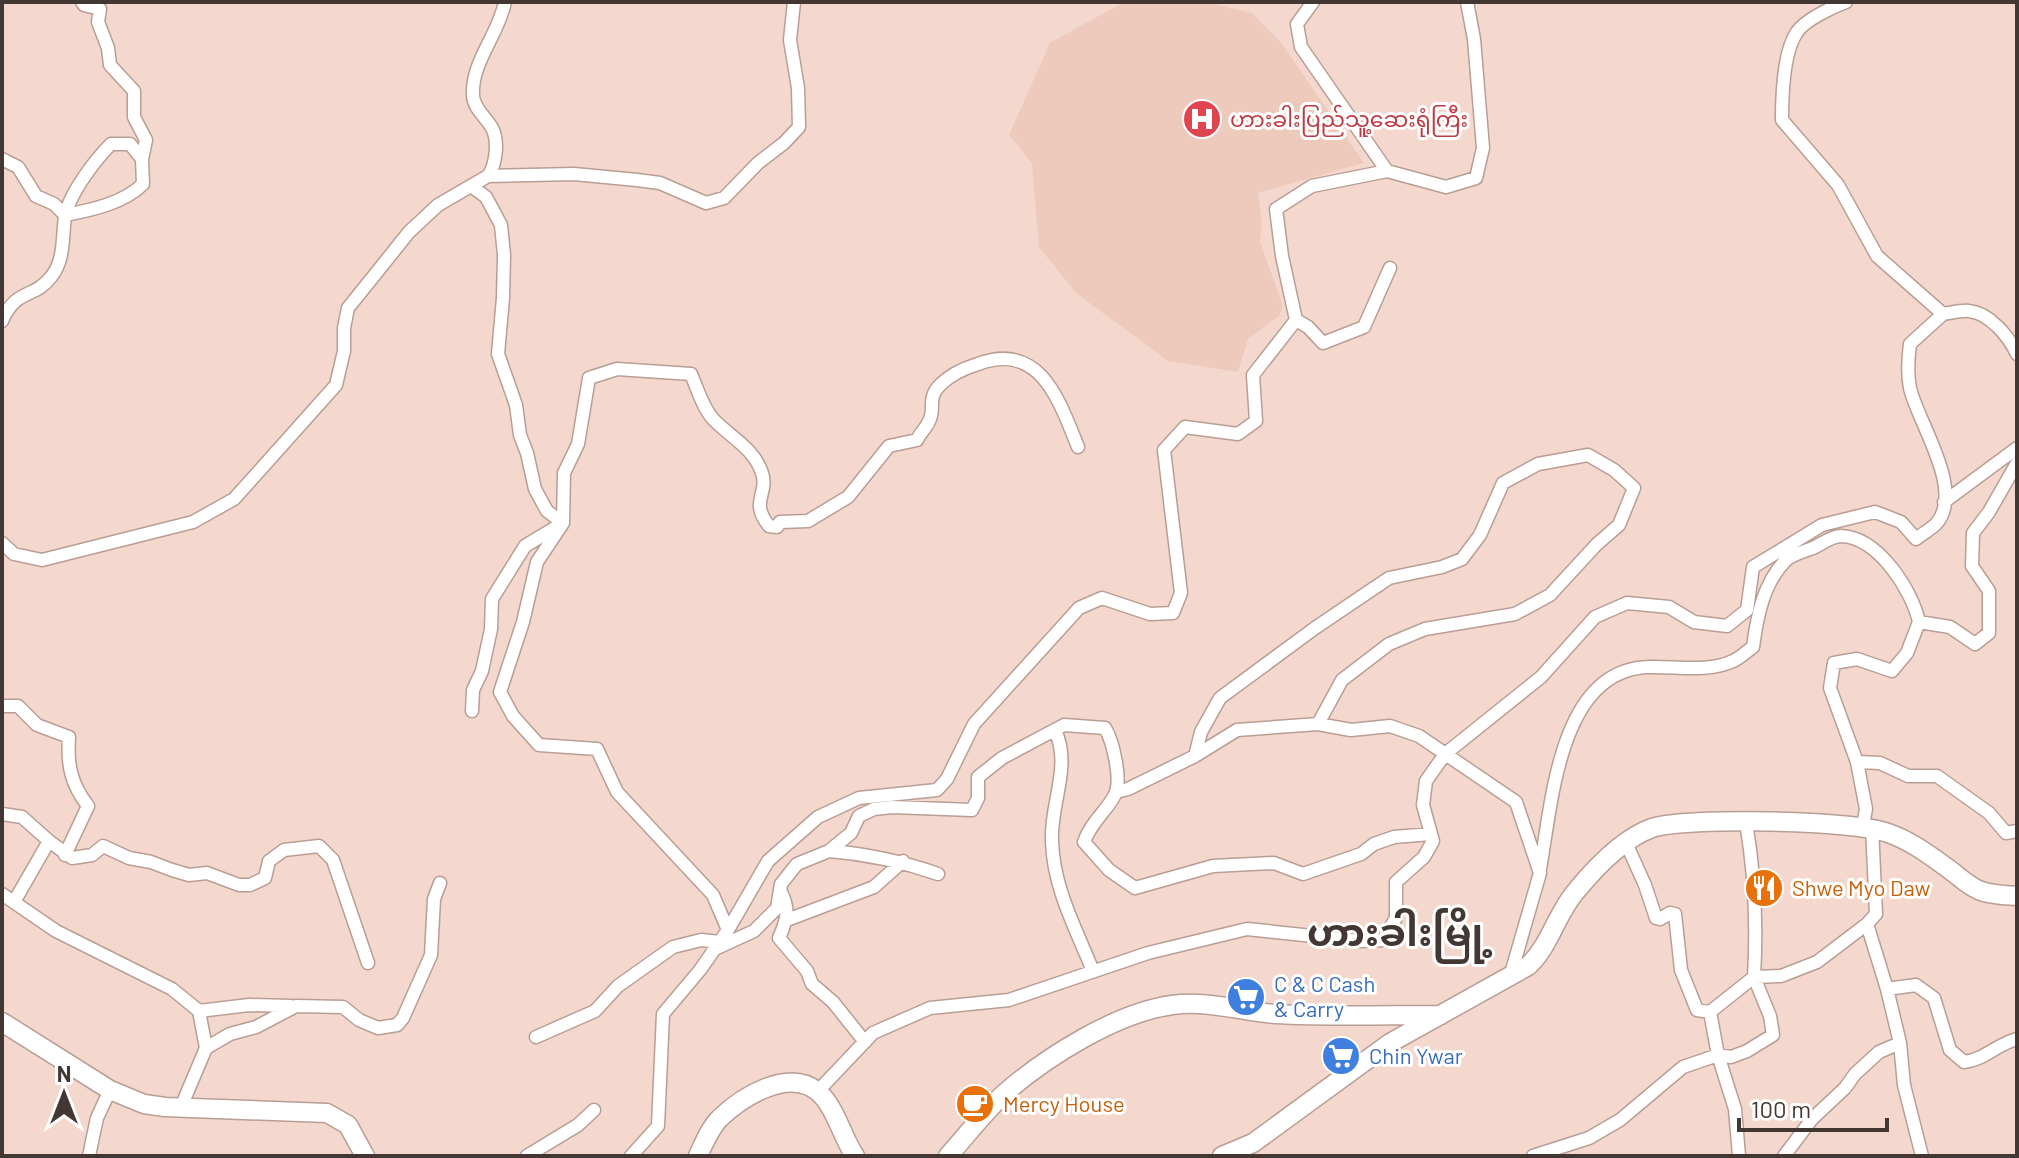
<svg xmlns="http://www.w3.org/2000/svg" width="2019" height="1158" font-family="Barlow,'Noto Sans Myanmar',sans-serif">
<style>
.built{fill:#eecabd}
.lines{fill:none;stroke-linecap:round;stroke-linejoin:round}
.minor-casing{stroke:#b99e95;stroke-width:15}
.highway-casing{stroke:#b99e95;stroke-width:21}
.minor{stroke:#fff;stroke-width:12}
.highway{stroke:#fff;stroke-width:18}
.labels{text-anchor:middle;stroke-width:6;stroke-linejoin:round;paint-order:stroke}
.health-label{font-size:22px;fill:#be3a42;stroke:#fff;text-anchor:start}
.food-label{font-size:22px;fill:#c56008;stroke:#fff;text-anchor:start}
.shop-label{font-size:22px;fill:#366cbe;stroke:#fff;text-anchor:start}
.town-label{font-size:38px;font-weight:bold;fill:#423733;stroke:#fff}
</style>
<rect width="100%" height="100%" fill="#f4d7cd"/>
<path class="built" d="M1124 2H1206L1252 13 1282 44 1364 163 1258 193 1262 223 1260 242 1283 306 1279 316 1248 339 1238 372 1168 361 1076 293 1039 247 1032 163 1009 135 1050 43Z"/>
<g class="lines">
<g class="minor-casing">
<path id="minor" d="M82 2 84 5 100 9 98 22 108 48 110 65 134 91V117L146 140 142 159
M1313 2 1297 24 1301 47 1387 171
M2 159 18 167 36 196 54 204 65 215
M488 176C496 165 499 141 492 128 486 117 474 109 473 96 471 62 498 36 505 2
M471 186 486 197 501 225 504 255 503 298 498 354 516 405 520 435 527 453 535 489 547 511 563 523 525 546 492 599 491 629 482 671 473 690 472 711
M1943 314C1951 313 1961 310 1969 311 1990 313 2009 337 2017 354
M1296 320 1308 327 1323 343 1364 327 1390 268
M2 321C16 288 34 299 51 277 65 260 62 237 65 217 69 194 95 160 111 144H130L142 159 143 184C124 203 92 210 65 215
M1944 502 2017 448
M2 543 14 554 42 560 193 522 234 499 336 385 344 351V328L348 308 373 277 409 232 438 205 488 176 574 174 637 180 660 183 706 203 724 198 758 163 784 143 799 127 798 88 790 40 794 2
M2 706H18L37 725 69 737C67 765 71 784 88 806L65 855
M1318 724 1342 680 1389 644 1425 629 1515 614 1550 595 1597 544 1619 525 1634 488 1614 470 1588 455 1538 464 1503 483 1480 535 1462 559 1442 567 1389 578 1315 628 1220 698 1201 732 1195 756 1237 730 1318 724 1351 730 1390 726 1419 736 1516 802 1540 873 1510 977
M1055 730C1072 767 1050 803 1052 841 1053 887 1076 929 1093 971
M1857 762 1880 763 1908 776H1937L1989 813 2006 833 2017 831
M1116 792 1128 789 1195 756
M2 814 22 817 49 841
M1863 825 1866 809 1857 762 1830 688 1834 663 1857 659 1892 671 1907 653 1919 622 1950 627 1975 644 1989 633V591L1972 566 1973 533 1989 512 2017 463
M1626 843 1645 885 1656 918 1660 919 1670 913 1675 914 1681 970 1697 1010 1710 1012
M829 851C868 854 901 861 938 874
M1540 869C1552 803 1559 669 1649 667 1676 666 1707 673 1733 661 1740 658 1747 651 1753 647 1757 617 1763 584 1785 561 1791 555 1804 551 1813 548 1821 544 1832 536 1841 536 1878 537 1912 590 1919 622
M781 892C790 910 787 920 779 938L807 971 812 984 833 1002 865 1042
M2 894 56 931 172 989 199 1011 206 1048 181 1107
M14 902 49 841 72 858 92 855 103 846 129 858 151 862 172 870 189 875 207 873 239 885H250L265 878 269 861 284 850 319 846 333 860 368 963
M787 920 874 887 903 861
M1867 924 1876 914 1872 827
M728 930 713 895 617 792 597 749 539 745 513 716 500 692 523 622 537 562 563 523 564 473 578 444 589 378 617 369 691 374C697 388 703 408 713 419 730 437 754 448 762 473 769 494 749 501 769 526L777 527 780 522 808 521 848 497 889 446 917 440C920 433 928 426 930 419 935 408 927 398 940 385 950 375 965 368 978 364 1040 341 1059 400 1078 447
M717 948 754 931 777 908 781 884 797 864 829 851 851 833 859 816 874 809 892 807 972 810 978 798V777L1002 758 1064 725 1105 728C1113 741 1121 777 1116 792 1111 807 1091 821 1084 842L1109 870 1135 888 1213 866 1274 863 1303 874 1361 854 1374 844 1394 837 1431 834
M1887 989 1916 985 1934 998 1950 1050 1964 1062C1984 1060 1997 1044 2017 1039
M199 1011 249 1005 291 1006
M536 1037 595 1011 618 986 673 947 701 940 720 942
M206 1048 230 1034 256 1027 296 1006 343 1007 359 1020 378 1028 397 1025 403 1018 431 955 434 899 440 883
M818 1091 873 1033 930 1008 1009 1000 1148 953 1247 929 1360 941 1383 940 1396 918V882L1424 857 1433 841 1423 805 1426 781 1445 754 1541 677 1595 617 1627 603 1669 607 1694 622 1727 626 1747 610 1753 567 1822 525 1875 512 1901 522 1916 539C1922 534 1931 529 1936 524 1966 491 1917 421 1910 388 1907 373 1908 359 1910 344L1943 314 1877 256 1838 185 1782 120C1782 96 1783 52 1797 32 1805 20 1832 7 1846 2
M89 1156 97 1118 110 1090
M527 1156 578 1125 594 1110
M631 1156 658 1126 663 1014 700 970 728 930 768 861 818 817 859 798 937 790 947 779 974 724 1079 608 1102 598 1150 614 1173 613 1181 593 1164 450 1185 427 1238 434 1256 421 1253 375 1296 320 1282 256 1276 209 1312 186 1387 171 1446 187 1476 178 1483 148 1474 39 1467 2
M1533 1156 1589 1138 1620 1120 1683 1067 1718 1055 1731 1057 1747 1051 1773 1035 1770 1016 1754 977 1781 976 1817 962 1867 924 1887 989 1900 1043 1904 1085 1922 1156
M1739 1156 1735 1109 1718 1055 1710 1012 1754 977C1757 924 1755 874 1746 823
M1784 1156 1812 1119 1845 1088 1855 1074 1879 1052 1900 1043"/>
</g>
<g class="highway-casing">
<path id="highway" d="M2 1022 110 1090 144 1104 165 1107 327 1113 348 1125 365 1156
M698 1156C704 1143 710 1128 720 1118 742 1097 788 1068 817 1091 835 1105 842 1137 855 1156
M948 1156C967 1135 984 1112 1006 1092 1048 1056 1116 1013 1172 1005 1207 1000 1240 1011 1275 1014 1330 1017 1386 1015 1441 1015
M1222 1156 1253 1143 1390 1043 1528 966C1550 946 1557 912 1577 890 1596 867 1624 838 1652 828 1685 817 1855 820 1888 833 1909 840 1928 854 1946 867 1958 875 1967 886 1981 891 1992 895 2005 895 2017 896"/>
</g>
<use href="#minor" class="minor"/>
<use href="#highway" class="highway"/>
</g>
<defs>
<g id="hospital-disc" transform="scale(2)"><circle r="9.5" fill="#e0444e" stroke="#fff"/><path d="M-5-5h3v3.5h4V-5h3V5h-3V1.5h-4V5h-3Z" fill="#fff"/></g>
<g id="restaurant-disc" transform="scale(2)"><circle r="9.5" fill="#e8710a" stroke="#fff"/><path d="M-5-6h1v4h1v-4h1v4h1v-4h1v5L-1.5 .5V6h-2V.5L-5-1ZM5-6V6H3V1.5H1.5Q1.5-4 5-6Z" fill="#fff"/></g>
<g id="supermarket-disc" transform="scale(2)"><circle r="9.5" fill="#3f7fe0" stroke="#fff"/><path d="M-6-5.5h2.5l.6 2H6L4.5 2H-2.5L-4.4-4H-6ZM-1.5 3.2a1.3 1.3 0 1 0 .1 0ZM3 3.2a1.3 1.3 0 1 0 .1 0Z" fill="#fff"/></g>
<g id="cafe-disc" transform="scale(2)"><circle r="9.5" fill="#e8710a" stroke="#fff"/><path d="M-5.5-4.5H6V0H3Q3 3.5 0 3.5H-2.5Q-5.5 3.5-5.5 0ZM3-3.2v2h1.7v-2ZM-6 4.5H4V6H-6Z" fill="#fff"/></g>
</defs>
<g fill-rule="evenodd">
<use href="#hospital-disc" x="1202" y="119"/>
<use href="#restaurant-disc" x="1764" y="888"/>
<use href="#supermarket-disc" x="1246" y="997"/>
<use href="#supermarket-disc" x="1341" y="1056"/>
<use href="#cafe-disc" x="975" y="1104"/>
</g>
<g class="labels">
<g class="health-label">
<text x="1230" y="127">ဟားခါးပြည်သူ့ဆေးရုံကြီး</text>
</g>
<g class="food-label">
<text x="1792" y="896">Shwe Myo Daw</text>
<text x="1003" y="1112">Mercy House</text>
</g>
<g class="shop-label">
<text x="1274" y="992">C &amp; C Cash<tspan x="1274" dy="25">&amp; Carry</tspan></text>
<text x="1369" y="1064">Chin Ywar</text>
</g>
<g class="town-label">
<text x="1400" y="946">ဟားခါးမြို့</text>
</g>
</g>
<rect width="2019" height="1158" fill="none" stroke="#423733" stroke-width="8"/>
<g transform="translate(64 1094)" stroke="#ffffff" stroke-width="6" paint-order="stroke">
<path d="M0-6L14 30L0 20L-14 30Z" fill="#423733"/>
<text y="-12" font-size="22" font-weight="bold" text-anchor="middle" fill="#423733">N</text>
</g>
<path d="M1739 1118v12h148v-12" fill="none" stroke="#423733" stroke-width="4"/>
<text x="1751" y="1118" font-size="24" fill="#423733" stroke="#ffffff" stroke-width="6" paint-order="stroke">100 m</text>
</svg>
